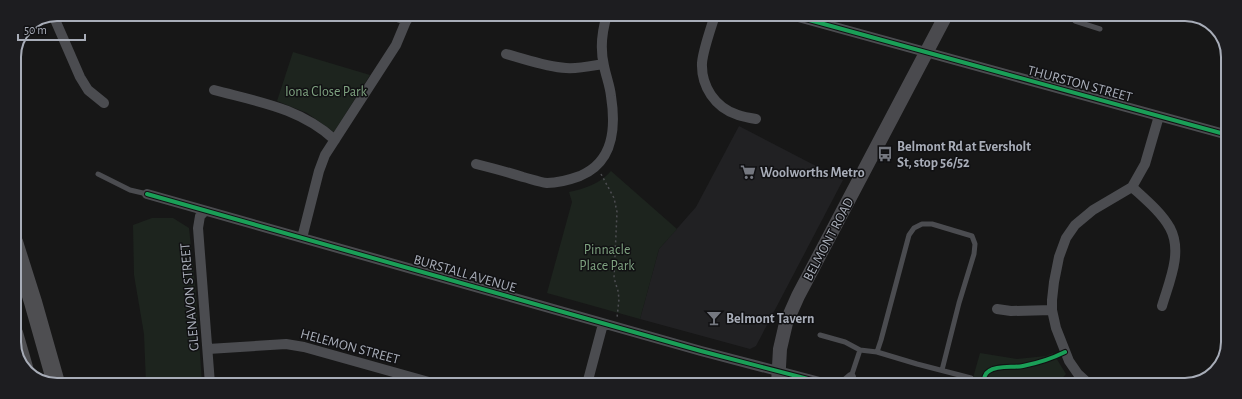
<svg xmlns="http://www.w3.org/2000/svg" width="1242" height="399" font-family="'Alegreya Sans',sans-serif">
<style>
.built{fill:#212123}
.green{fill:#1d241e}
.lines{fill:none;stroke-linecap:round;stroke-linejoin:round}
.path{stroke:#4d4e52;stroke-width:1.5;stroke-dasharray:2 3;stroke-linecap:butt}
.lane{stroke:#4b4c50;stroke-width:5}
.street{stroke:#4b4c50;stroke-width:10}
.secondary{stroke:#4a4a4e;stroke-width:14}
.highway{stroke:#4e4e51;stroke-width:18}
.cycleway-casing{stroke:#111113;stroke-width:6}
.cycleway{stroke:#1a9f57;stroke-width:4}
.labels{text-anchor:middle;stroke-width:3;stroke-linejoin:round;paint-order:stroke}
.street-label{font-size:14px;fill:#a8adb8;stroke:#111113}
.park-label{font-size:14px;fill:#7fa381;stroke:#111113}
.poi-label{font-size:14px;font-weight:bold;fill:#a8adb8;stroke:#111113;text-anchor:start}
.rim{fill:none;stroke:#a8adb8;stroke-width:2}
</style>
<rect width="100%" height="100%" fill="#171717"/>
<path class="built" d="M739 126 843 180 756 346 750 349 640 319 659 249 696 207Z"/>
<path class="green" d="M293 52 370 75 334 132 307 113 277 101Z
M611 171 677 229 659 249 640 319 547 293 572 202 569 192C584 189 601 183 611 171Z
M152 218H173L189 228 196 293 202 384H146L144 334 134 275 133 225Z
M980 353 1017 359 1046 356 1053 353 1066 374 1056 385H971Z"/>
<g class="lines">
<path class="path" d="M601 174 614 198 617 212 614 278 618 291 619 299 617 318"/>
<path class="lane" d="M1075 21 1100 29
M98 174 130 190 147 194
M820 335 845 342 860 350 877 352 917 364 971 378
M877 352 881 340 909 235 914 228 922 224H932L972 236 975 244 974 254 959 303 942 370
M851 377 860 350"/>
<path class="street" d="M387 14 407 20
M53 15 80 77 88 90 104 103
M715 15C711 28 703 50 702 63 701 86 715 108 738 115 744 117 750 118 756 119
M791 15 1228 135
M506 54C525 59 546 67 566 68 578 69 591 66 603 64
M214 90C259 102 300 108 335 140
M476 164C492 168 507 172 523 177 531 179 539 182 547 183 558 183 569 180 580 176 614 162 616 128 611 96 610 86 606 76 604 66 600 49 602 31 607 15
M1132 187C1145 199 1161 212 1170 228 1183 252 1169 282 1162 306
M147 194 701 351 831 385
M205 211 200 216 198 228 210 384
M302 238 319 171 325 155 396 45 409 14
M997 309 1011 311 1052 310
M208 349 286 344 304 347 436 384
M587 384 603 324
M839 385 844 383 851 377
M1090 385 1078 374 1069 361 1056 328 1052 310V300L1054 282 1059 257 1066 238 1075 225 1093 210 1132 187 1145 164 1159 116"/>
<path class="secondary" d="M778 384 780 349 786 323 798 296 946 15"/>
<path class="highway" d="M14 242 33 302 56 383
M14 333 25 371"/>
<g class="cycleway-casing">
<path id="cycleway" d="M791 15 1228 135
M147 194 701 351 831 385
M983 385C984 379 984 374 989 371 998 365 1013 368 1023 366 1038 363 1051 359 1065 352"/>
</g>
<use href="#cycleway" class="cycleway"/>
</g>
<defs>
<g id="bus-bare" transform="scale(1.2)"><path d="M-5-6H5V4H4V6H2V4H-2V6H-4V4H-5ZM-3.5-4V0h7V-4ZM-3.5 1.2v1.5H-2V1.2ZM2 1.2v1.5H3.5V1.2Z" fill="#757880" stroke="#111113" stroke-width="2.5" paint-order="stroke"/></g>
<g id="supermarket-bare" transform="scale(1.2)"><path d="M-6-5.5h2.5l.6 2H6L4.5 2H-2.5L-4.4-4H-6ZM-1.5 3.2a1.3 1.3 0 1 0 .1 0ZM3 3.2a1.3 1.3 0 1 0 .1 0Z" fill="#757880" stroke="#111113" stroke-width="2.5" paint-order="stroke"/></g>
<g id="bar-bare" transform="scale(1.2)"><path d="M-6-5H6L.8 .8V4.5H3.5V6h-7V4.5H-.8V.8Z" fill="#757880" stroke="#111113" stroke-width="2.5" paint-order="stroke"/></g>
</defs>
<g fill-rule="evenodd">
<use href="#bus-bare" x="885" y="154"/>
<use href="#supermarket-bare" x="748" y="172"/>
<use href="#bar-bare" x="714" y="318"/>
</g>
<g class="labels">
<g class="street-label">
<text transform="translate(1080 83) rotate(15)" y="5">THURSTON STREET</text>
<text transform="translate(828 239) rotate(-62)" y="5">BELMONT ROAD</text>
<text transform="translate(465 273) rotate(16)" y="5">BURSTALL AVENUE</text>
<text transform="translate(189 297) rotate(-95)" y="5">GLENAVON STREET</text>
<text transform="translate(350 346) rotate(15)" y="5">HELEMON STREET</text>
</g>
<g class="park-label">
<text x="326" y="96">Iona Close Park</text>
<text x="607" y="254">Pinnacle<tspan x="607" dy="16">Place Park</tspan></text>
</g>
<g class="poi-label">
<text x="897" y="151">Belmont Rd at Eversholt<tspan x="897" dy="16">St, stop 56/52</tspan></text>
<text x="760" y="177">Woolworths Metro</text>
<text x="726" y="323">Belmont Tavern</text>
</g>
</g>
<path d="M0 0H1242V399H0ZM57 21H1185A36 36 0 0 1 1221 57V342A36 36 0 0 1 1185 378H57A36 36 0 0 1 21 342V57A36 36 0 0 1 57 21Z" fill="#1d1d20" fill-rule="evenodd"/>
<path class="rim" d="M57 21H1185A36 36 0 0 1 1221 57V342A36 36 0 0 1 1185 378H57A36 36 0 0 1 21 342V57A36 36 0 0 1 57 21Z"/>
<path d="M18 34v6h67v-6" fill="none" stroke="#a8adb8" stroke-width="2"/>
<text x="24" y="34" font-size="12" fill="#a8adb8" stroke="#111113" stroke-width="3" paint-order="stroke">50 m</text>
</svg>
